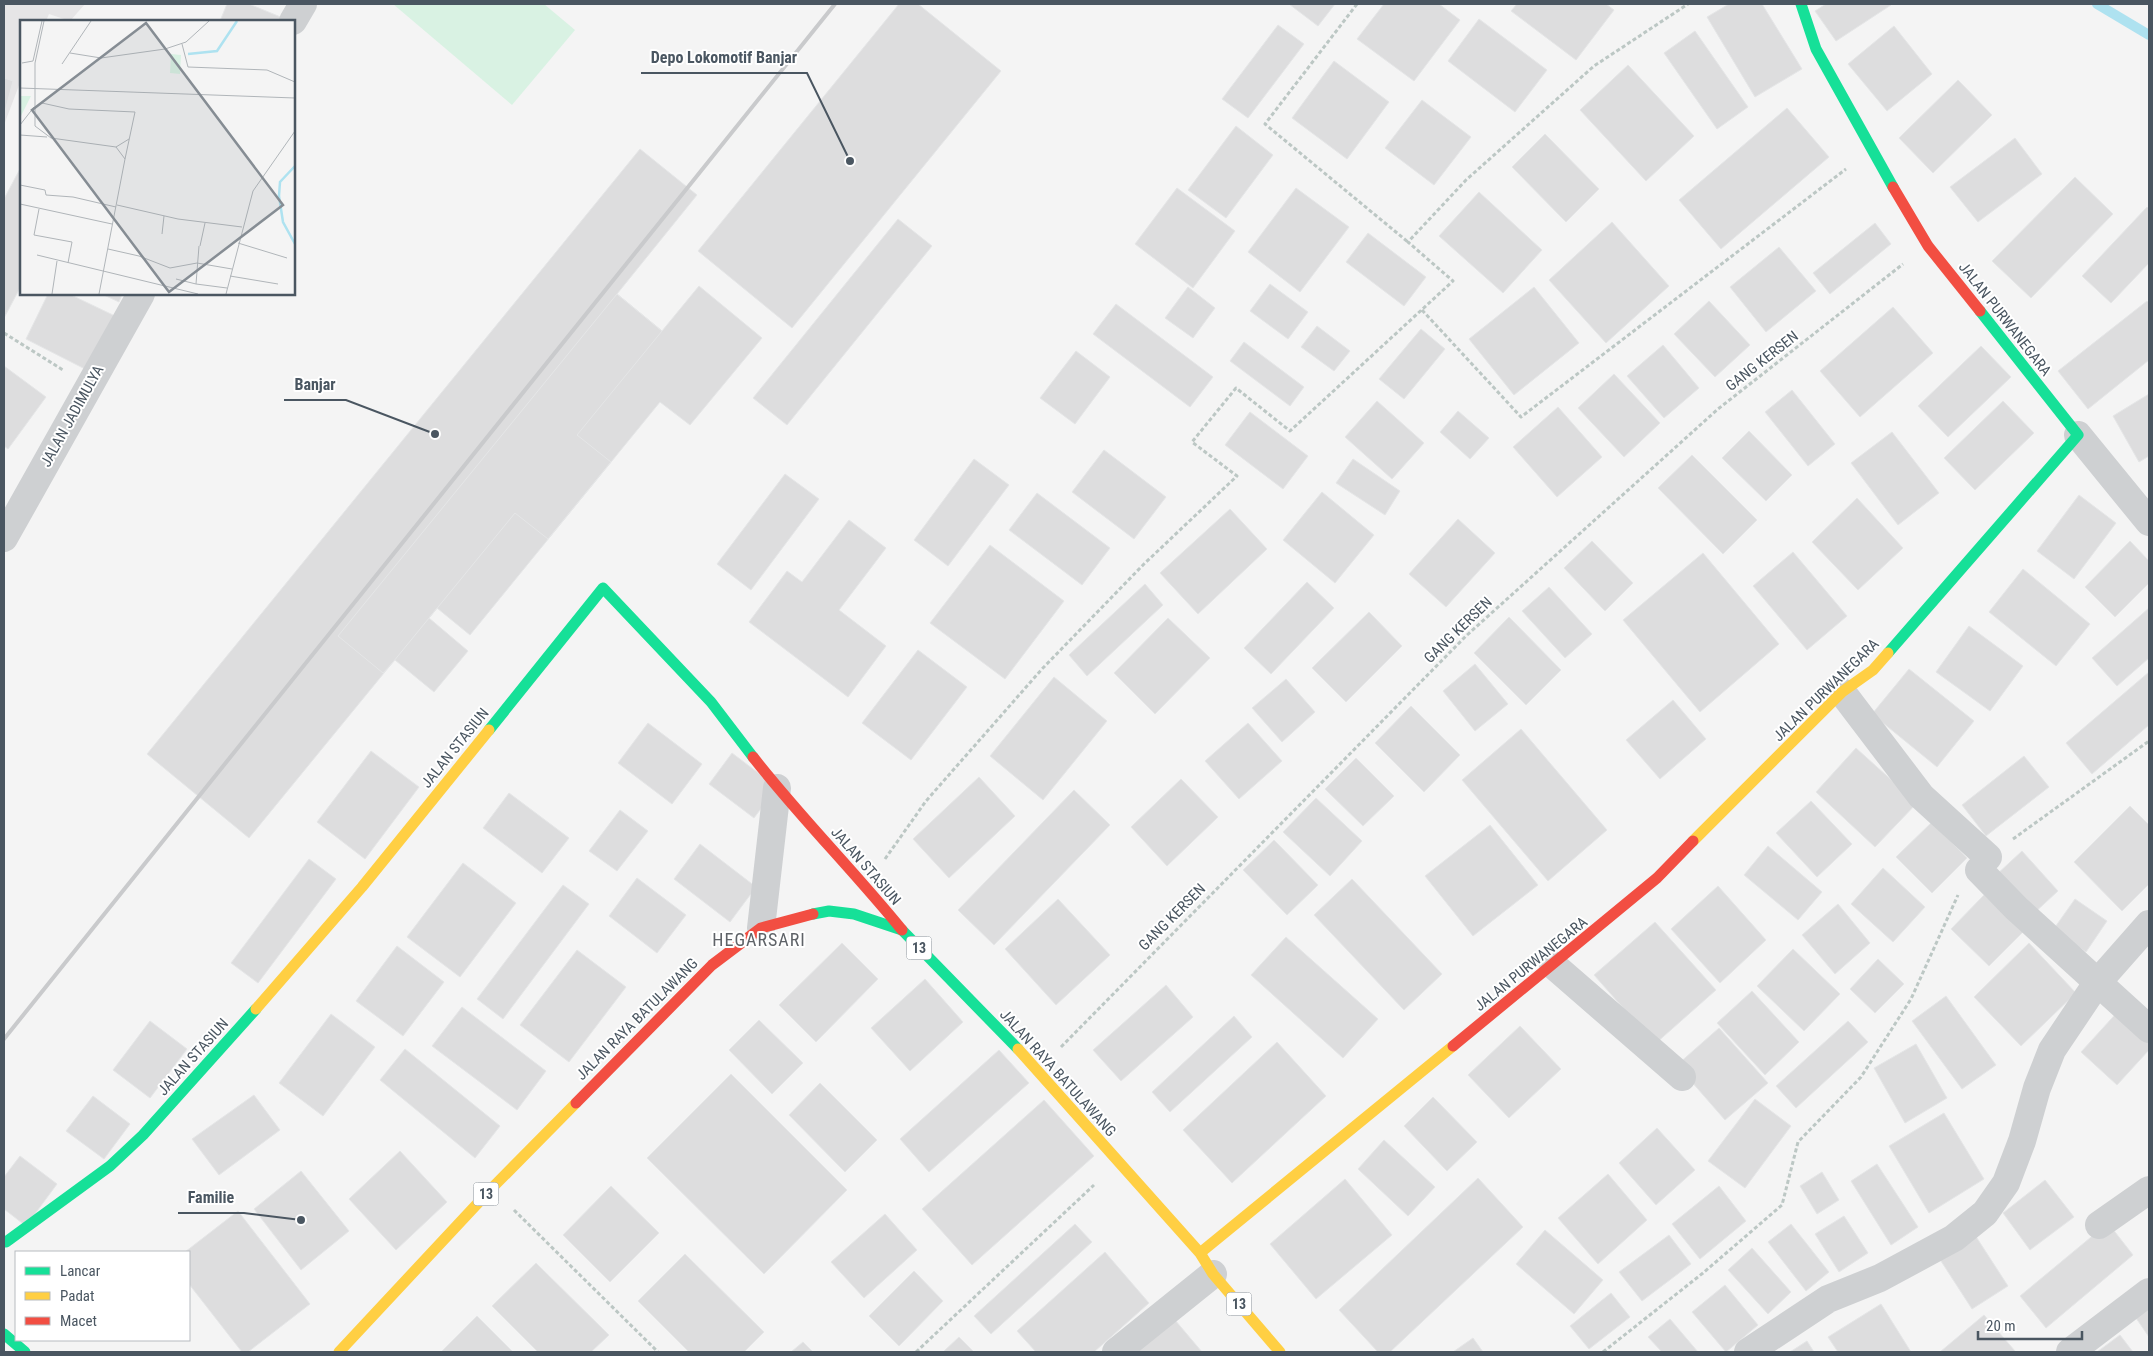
<svg xmlns="http://www.w3.org/2000/svg" width="2153" height="1356" font-family="'Roboto Condensed',sans-serif">
<style>
.education{fill:#e6e5e6}
.green{fill:#d9f2e3}
.lines{fill:none;stroke-linecap:round;stroke-linejoin:round}
.stream{stroke:#aee2f0;stroke-width:10}
.building{fill:#ddddde;stroke:#e5e6e7}
.path{stroke:#bcc7c4;stroke-width:3;stroke-dasharray:4 2.5;stroke-linecap:butt}
.street{stroke:#ced0d2;stroke-width:28}
.fast{stroke:#16e098;stroke-width:11}
.slow{stroke:#ffcf43;stroke-width:11}
.jam{stroke:#f24e42;stroke-width:11}
.rail{stroke:#c9cacc;stroke-width:4}
.labels{text-anchor:middle;stroke-width:4;stroke-linejoin:round;paint-order:stroke}
.shield{fill:#fff;stroke:#808990;stroke-width:1}
.shield-label{font-size:14px;font-weight:bold;fill:#4a5661}
.street-label{font-size:15px;fill:#4a5661;stroke:#fff}
.quarter-label{font-size:18px;letter-spacing:1px;fill:#5f6368;stroke:#fff}
.inset-river{fill:none;stroke:#aee2f0;stroke-width:2.5}
.inset-road{fill:none;stroke:#b0b5b9;stroke-width:1}
.view{fill:#868d94;fill-opacity:0.15;stroke:#868d94;stroke-width:2.5}
.inset-edge{fill:none;stroke:#4a5661;stroke-width:2.5}
.leader{fill:none;stroke:#4a5661;stroke-width:2}
.callout-dot{fill:#4a5661;stroke:#fff;stroke-width:2}
.callout-label{font-size:16px;text-anchor:middle;font-weight:bold;fill:#4a5661;stroke:#fff;stroke-width:4;stroke-linejoin:round;paint-order:stroke}
</style>
<rect width="100%" height="100%" fill="#f4f4f4"/>
<path class="education" d="M4 4H85L70 21 49 14 46 21H21V80L4 125Z"/>
<path class="green" d="M393 4H544L575 30 512 105Z"/>
<g class="lines">
<path class="stream" d="M2097 4 2149 35"/>
</g>
<path class="building" d="M227 4H249L283 18 281 21H220Z
M899 4H918L1001 71 792 328 698 251Z
M1289 4H1335L1318 26Z
M1384 4H1439L1460 20 1414 81 1357 39Z
M1517 4H1606L1614 10 1576 60 1511 11Z
M1729 4H1762L1802 69 1755 97 1707 17Z
M1826 4H1890L1891 5 1836 41 1815 11Z
M1479 19 1547 70 1515 112 1448 61Z
M1278 25 1304 44 1248 118 1222 99Z
M1894 26 1932 74 1887 111 1848 64Z
M1695 31 1748 107 1717 129 1664 53Z
M1334 61 1389 102 1347 159 1292 118Z
M1628 65 1694 136 1646 181 1580 110Z
M4 78 13 81 4 115Z
M1958 80 1992 115 1933 173 1899 138Z
M1422 100 1471 137 1434 185 1385 148Z
M1787 108 1829 157 1721 249 1679 200Z
M1236 126 1273 155 1226 218 1188 190Z
M1545 134 1599 189 1566 222 1512 167Z
M2015 138 2042 174 1978 222 1950 187Z
M640 149 697 195 617 294 662 331 577 435 611 462 548 539 515 513 249 838 147 754Z
M21 167V286L4 318V199Z
M2075 177 2113 214 2031 298 1992 261Z
M1177 188 1235 231 1193 288 1135 244Z
M1296 188 1349 227 1300 292 1248 252Z
M1479 192 1542 250 1503 293 1439 236Z
M2147 207 2149 209V263L2111 303 2082 276Z
M898 219 932 246 787 425 753 398Z
M1612 222 1669 286 1606 343 1549 280Z
M1875 223 1891 244 1830 294 1813 273Z
M1368 233 1426 277 1404 306 1346 262Z
M1779 247 1816 291 1766 332 1730 287Z
M1270 284 1308 312 1288 339 1250 311Z
M699 286 762 338 690 425 660 402 470 635 437 608 429 618 468 651 434 692 395 660 383 673 338 636 617 294 662 331Z
M1188 287 1215 308 1193 338 1165 318Z
M1534 287 1579 343 1514 395 1469 339Z
M48 294H69L115 316 87 370 26 339Z
M102 294H122L119 302Z
M1709 301 1750 345 1715 377 1674 334Z
M2147 301 2149 303V360L2088 409 2058 371Z
M1116 304 1213 377 1190 407 1093 334Z
M1893 307 1933 353 1860 417 1820 371Z
M1317 326 1350 351 1334 371 1301 347Z
M1421 329 1445 349 1404 399 1379 379Z
M1244 342 1304 387 1290 406 1230 361Z
M1663 345 1699 388 1664 418 1627 376Z
M1981 346 2011 377 1948 437 1918 406Z
M1076 351 1110 377 1075 424 1040 398Z
M4 366 46 397 8 449 4 446Z
M1614 374 1660 423 1624 457 1578 408Z
M1792 390 1835 444 1808 466 1765 412Z
M2149 394V456L2139 462 2113 416Z
M1377 401 1424 443 1392 479 1345 437Z
M2003 401 2034 433 1975 490 1944 458Z
M1558 407 1602 457 1557 497 1513 447Z
M1458 411 1489 438 1470 459 1440 432Z
M1250 412 1308 456 1283 489 1225 445Z
M1749 431 1792 475 1766 501 1722 458Z
M1892 432 1939 493 1898 525 1851 463Z
M1104 450 1166 497 1134 539 1072 492Z
M1692 455 1757 520 1723 554 1658 488Z
M974 459 1009 485 948 566 914 540Z
M1353 459 1400 491 1385 515 1336 483Z
M785 474 819 499 751 590 717 564Z
M1322 492 1374 535 1335 583 1283 540Z
M1037 493 1110 548 1082 585 1009 530Z
M2079 495 2116 523 2074 579 2037 551Z
M1857 498 1903 548 1858 590 1812 542Z
M1230 509 1267 549 1198 614 1160 573Z
M1458 519 1495 553 1446 607 1409 574Z
M849 520 886 548 839 610 886 646 848 697 749 622 787 571 802 582Z
M1592 541 1633 583 1605 611 1564 568Z
M2130 541 2149 561V583L2115 617 2085 587Z
M990 545 1064 601 1005 679 930 623Z
M1793 552 1847 616 1807 650 1753 586Z
M1703 553 1779 644 1700 712 1623 620Z
M2023 569 2090 624 2056 666 1989 612Z
M1307 582 1334 608 1271 674 1244 648Z
M1145 584 1163 605 1087 676 1069 655Z
M1549 587 1592 634 1565 658 1522 611Z
M2149 608V658L2117 686 2092 658Z
M1369 612 1402 646 1346 702 1312 668Z
M1509 617 1561 670 1526 705 1474 653Z
M1168 618 1210 658 1155 714 1114 673Z
M1969 626 2023 666 1990 711 1936 672Z
M918 650 967 687 911 760 862 723Z
M1475 664 1508 704 1475 731 1443 691Z
M1909 669 1974 721 1937 767 1872 714Z
M2149 672V725L2092 774 2066 743Z
M1054 677 1107 721 1043 800 990 756Z
M1286 679 1315 712 1282 742 1252 708Z
M1673 700 1706 739 1660 779 1626 740Z
M1411 706 1460 755 1424 792 1375 743Z
M648 723 702 764 672 804 618 763Z
M1248 723 1282 761 1239 799 1205 761Z
M1521 729 1607 830 1548 881 1462 780Z
M1856 748 1917 803 1875 847 1816 792Z
M371 751 419 787 365 859 317 822Z
M732 753 777 787 754 818 709 784Z
M2024 756 2049 787 1986 836 1962 805Z
M1356 758 1394 796 1363 826 1325 789Z
M979 777 1015 816 949 878 913 839Z
M1181 779 1218 817 1167 866 1131 827Z
M1074 790 1110 825 994 945 958 910Z
M509 793 569 838 542 873 483 828Z
M1316 798 1362 841 1330 876 1283 832Z
M1811 801 1852 844 1817 877 1776 833Z
M2130 806 2149 825V884L2122 911 2074 862Z
M620 810 648 831 617 871 589 851Z
M1932 822 1967 858 1932 893 1896 857Z
M1490 825 1538 885 1473 936 1425 876Z
M1274 840 1318 885 1287 915 1243 870Z
M700 844 756 887 730 922 674 879Z
M1768 846 1822 892 1798 920 1744 875Z
M2022 851 2058 891 2031 916 1995 876Z
M309 859 336 879 258 983 231 963Z
M463 863 516 903 460 977 407 937Z
M1883 868 1925 907 1893 942 1851 904Z
M637 878 686 915 657 953 609 916Z
M1352 879 1442 974 1404 1010 1314 915Z
M563 885 589 904 503 1019 477 999Z
M1718 886 1766 940 1720 983 1671 929Z
M1984 895 2023 932 1989 966 1951 929Z
M1058 899 1110 955 1056 1005 1005 949Z
M2075 899 2107 921 2086 952 2053 930Z
M1838 904 1870 943 1835 974 1802 935Z
M1655 922 1716 990 1655 1044 1594 975Z
M1286 937 1378 1019 1343 1058 1251 975Z
M842 943 878 979 816 1042 779 1005Z
M2029 943 2076 993 2021 1046 1974 997Z
M397 946 444 982 403 1036 356 1001Z
M1793 949 1840 994 1804 1031 1757 986Z
M577 950 626 987 569 1062 520 1025Z
M1878 959 1904 984 1875 1013 1850 989Z
M925 979 963 1022 910 1071 871 1028Z
M1166 985 1193 1017 1121 1081 1093 1050Z
M1752 991 1799 1042 1765 1075 1717 1023Z
M1946 996 1996 1065 1962 1089 1912 1021Z
M462 1007 546 1071 517 1110 432 1046Z
M2122 1007 2149 1031V1050L2117 1085 2081 1052Z
M331 1014 375 1047 323 1116 279 1083Z
M1234 1016 1252 1037 1170 1112 1152 1092Z
M759 1020 803 1063 772 1094 729 1050Z
M150 1021 187 1049 150 1098 113 1070Z
M1848 1021 1868 1042 1796 1108 1776 1086Z
M1520 1026 1561 1069 1509 1118 1468 1075Z
M1719 1028 1768 1083 1725 1120 1677 1065Z
M1277 1042 1326 1096 1232 1183 1183 1130Z
M1916 1044 1947 1098 1905 1123 1874 1068Z
M405 1049 500 1126 475 1158 380 1080Z
M999 1050 1029 1083 929 1172 900 1139Z
M731 1074 847 1190 764 1274 647 1158Z
M820 1083 877 1140 845 1172 789 1115Z
M254 1095 280 1130 219 1175 192 1139Z
M93 1096 130 1124 104 1159 66 1131Z
M1433 1097 1477 1142 1447 1171 1404 1126Z
M1755 1099 1791 1126 1745 1188 1708 1161Z
M1044 1100 1094 1156 972 1265 922 1209Z
M1944 1113 1984 1179 1929 1213 1889 1146Z
M1657 1128 1695 1170 1656 1205 1619 1163Z
M1384 1140 1435 1187 1408 1216 1358 1169Z
M400 1151 447 1202 396 1250 349 1199Z
M20 1156 57 1184 26 1226 4 1209V1177Z
M1877 1164 1918 1227 1891 1245 1851 1181Z
M301 1171 349 1231 301 1270 254 1209Z
M1822 1172 1839 1200 1817 1214 1800 1186Z
M1608 1174 1647 1220 1598 1264 1558 1218Z
M1478 1178 1523 1227 1390 1352H1378L1339 1310Z
M1345 1179 1392 1235 1316 1299 1270 1244Z
M2045 1180 2074 1217 2030 1250 2003 1213Z
M611 1186 659 1233 610 1282 563 1235Z
M1719 1186 1746 1221 1700 1259 1672 1224Z
M238 1211 310 1304 248 1352H242L189 1284V1252H185Z
M885 1214 917 1250 864 1298 831 1262Z
M1844 1216 1868 1253 1839 1272 1815 1234Z
M2108 1223 2133 1255 2046 1328 2020 1296Z
M1075 1224 1092 1242 991 1334 974 1316Z
M1791 1224 1829 1272 1806 1291 1768 1242Z
M1545 1230 1603 1280 1574 1314 1516 1264Z
M1669 1235 1691 1264 1642 1301 1619 1272Z
M1975 1235 2008 1286 1972 1309 1939 1258Z
M1752 1248 1791 1292 1768 1314 1728 1270Z
M1105 1252 1149 1303 1094 1352H1036L1017 1331Z
M685 1254 764 1332 744 1352H689L638 1301Z
M536 1263 609 1335 591 1352H538L492 1306Z
M914 1271 943 1301 899 1346 869 1316Z
M1725 1285 1758 1325 1726 1352 1692 1312Z
M1611 1293 1630 1317 1589 1349 1570 1326Z
M1881 1304 1911 1352H1838L1828 1337Z
M2149 1308V1337L2136 1318Z
M1984 1315 2015 1351 2014 1352H1940Z
M477 1316 513 1352H441Z
M1670 1319 1698 1352H1662L1648 1337Z
M1175 1320 1202 1352H1136Z
M2120 1335 2133 1352H2097Z
M959 1337 974 1352H943Z
M1473 1338 1483 1352H1453Z
M1807 1341 1814 1352H1790Z
M803 1342 813 1352H791Z"/>
<g class="lines">
<path class="path" d="M1357 4 1265 124 1408 242
M1422 310 1521 417 1846 169
M4 333 63 370
M2013 839 2149 741
M885 859 926 801 1042 669 1144 564 1237 476 1192 442 1236 388 1290 431 1453 281 1408 242 1466 180 1594 66 1688 4
M1061 1047 1466 636 1718 409 1903 264
M514 1210 658 1352
M916 1352 1094 1185
M1603 1352 1703 1273 1782 1205 1798 1142 1861 1077 1911 999 1958 895"/>
<path class="street" d="M293 21 303 4
M2078 435 2149 522
M4 538 141 294
M1842 692 1921 796 1988 857
M1979 870 2016 908 2149 1029
M761 928 777 788
M1553 965 1682 1077
M2099 1225 2149 1190
M1116 1352 1213 1274
M1748 1352 1828 1299 1880 1278 1954 1238 1985 1213 2006 1183 2022 1141 2037 1088 2052 1050 2097 983 2149 924
M2070 1352 2149 1292"/>
<path class="fast" d="M1801 4 1816 49 1893 187
M1888 653 2078 435 1980 311
M489 730 603 588 711 702 753 757
M813 914 829 911 854 914 902 930 1018 1049
M6 1242 110 1166 143 1135 256 1009
M4 1334 25 1352"/>
<path class="slow" d="M1693 841 1842 692 1873 670 1888 653
M256 1009 362 887 489 730
M1018 1049 1200 1253 1213 1274 1280 1352
M1200 1253 1453 1046
M339 1352 492 1188 576 1103"/>
<path class="jam" d="M1893 187 1928 246 1980 311
M753 757C800 817 854 871 902 930
M1453 1046 1657 878 1693 841
M576 1103 712 965 761 928 813 914"/>
<path class="rail" d="M4 1039 835 4"/>
</g>
<g class="labels">
<g class="shield">
<rect x="906.5" y="936.5" width="25" height="23" rx="4"/>
<rect x="473.5" y="1182.5" width="25" height="23" rx="4"/>
<rect x="1226.5" y="1292.5" width="25" height="23" rx="4"/>
</g>
<g class="shield-label">
<text x="919" y="953">13</text>
<text x="486" y="1199">13</text>
<text x="1239" y="1309">13</text>
</g>
<g class="street-label">
<text transform="translate(2005 319) rotate(52)" y="5">JALAN PURWANEGARA</text>
<text transform="translate(1762 361) rotate(-38)" y="5">GANG KERSEN</text>
<text transform="translate(72 416) rotate(-61)" y="5">JALAN JADIMULYA</text>
<text transform="translate(1458 630) rotate(-44)" y="5">GANG KERSEN</text>
<text transform="translate(1826 690) rotate(-44)" y="5">JALAN PURWANEGARA</text>
<text transform="translate(455 748) rotate(-51)" y="5">JALAN STASIUN</text>
<text transform="translate(866 866) rotate(49)" y="5">JALAN STASIUN</text>
<text transform="translate(1172 917) rotate(-45)" y="5">GANG KERSEN</text>
<text transform="translate(1531 964) rotate(-39)" y="5">JALAN PURWANEGARA</text>
<text transform="translate(637 1019) rotate(-45)" y="5">JALAN RAYA BATULAWANG</text>
<text transform="translate(193 1057) rotate(-48)" y="5">JALAN STASIUN</text>
<text transform="translate(1058 1073) rotate(48)" y="5">JALAN RAYA BATULAWANG</text>
</g>
<g class="quarter-label">
<text x="759" y="946">HEGARSARI</text>
</g>
</g>
<g transform="translate(20 20)">
<rect width="275" height="275" fill="#f4f4f4"/>
<path d="M151 34 161 35 160 54 150 53ZM0 76H11L0 98Z" fill="#d9f2e3"/>
<path class="inset-river" d="M168 34 197 31 217 1M275 146 260 162 259 176 263 202 275 224"/>
<path class="inset-road" d="M24 1 15 43V106L31 118 96 127 105 139 79 274M162 24 168 47 247 50 275 62M50 33 81 38 145 29 166 22 189 1M2 43 13 41 22 1M42 44 71 1M0 68 275 78M22 83 49 89 115 92 105 139M0 105 14 87M0 115 27 117M96 127 109 119M0 165 25 170 26 175 53 177 96 187M0 184 92 204M97 185 158 199 222 207M19 189 14 215 52 222 48 243M142 214 144 196M218 223 267 238M179 226 176 264 207 268M180 226 185 203M88 229 119 236 150 248 177 243 212 249M17 235 178 274M210 256 258 264M156 259 176 264M32 274 37 241M206 274 233 171 275 111"/>
<path class="view" d="M126 3 263 185 149 272 12 90Z"/>
<rect width="275" height="275" class="inset-edge"/>
</g>
<path class="leader" d="M850 161L807 73H641M435 434L346 400H284M301 1220L244 1213H178"/>
<g class="callout-dot">
<circle cx="850" cy="161" r="5"/>
<circle cx="435" cy="434" r="5"/>
<circle cx="301" cy="1220" r="5"/>
</g>
<g class="callout-label">
<text x="724" y="63">Depo Lokomotif Banjar</text>
<text x="315" y="390">Banjar</text>
<text x="211" y="1203">Familie</text>
</g>
<rect width="2153" height="1356" fill="none" stroke="#4a5661" stroke-width="10"/>
<rect x="15" y="1251" width="175" height="90" fill="#ffffff" stroke="#b7bbc0"/>
<rect x="25" y="1267" width="25" height="8" fill="#16e098" stroke="#b7bbc0"/>
<text x="60" y="1276" font-size="15" fill="#4a5661">Lancar</text>
<rect x="25" y="1292" width="25" height="8" fill="#ffcf43" stroke="#b7bbc0"/>
<text x="60" y="1301" font-size="15" fill="#4a5661">Padat</text>
<rect x="25" y="1317" width="25" height="8" fill="#f24e42" stroke="#b7bbc0"/>
<text x="60" y="1326" font-size="15" fill="#4a5661">Macet</text>
<path d="M1978 1331v8h104v-8" fill="none" stroke="#4a5661" stroke-width="2.5"/>
<text x="1986" y="1331" font-size="15" fill="#4a5661" stroke="#ffffff" stroke-width="4" paint-order="stroke">20 m</text>
</svg>
